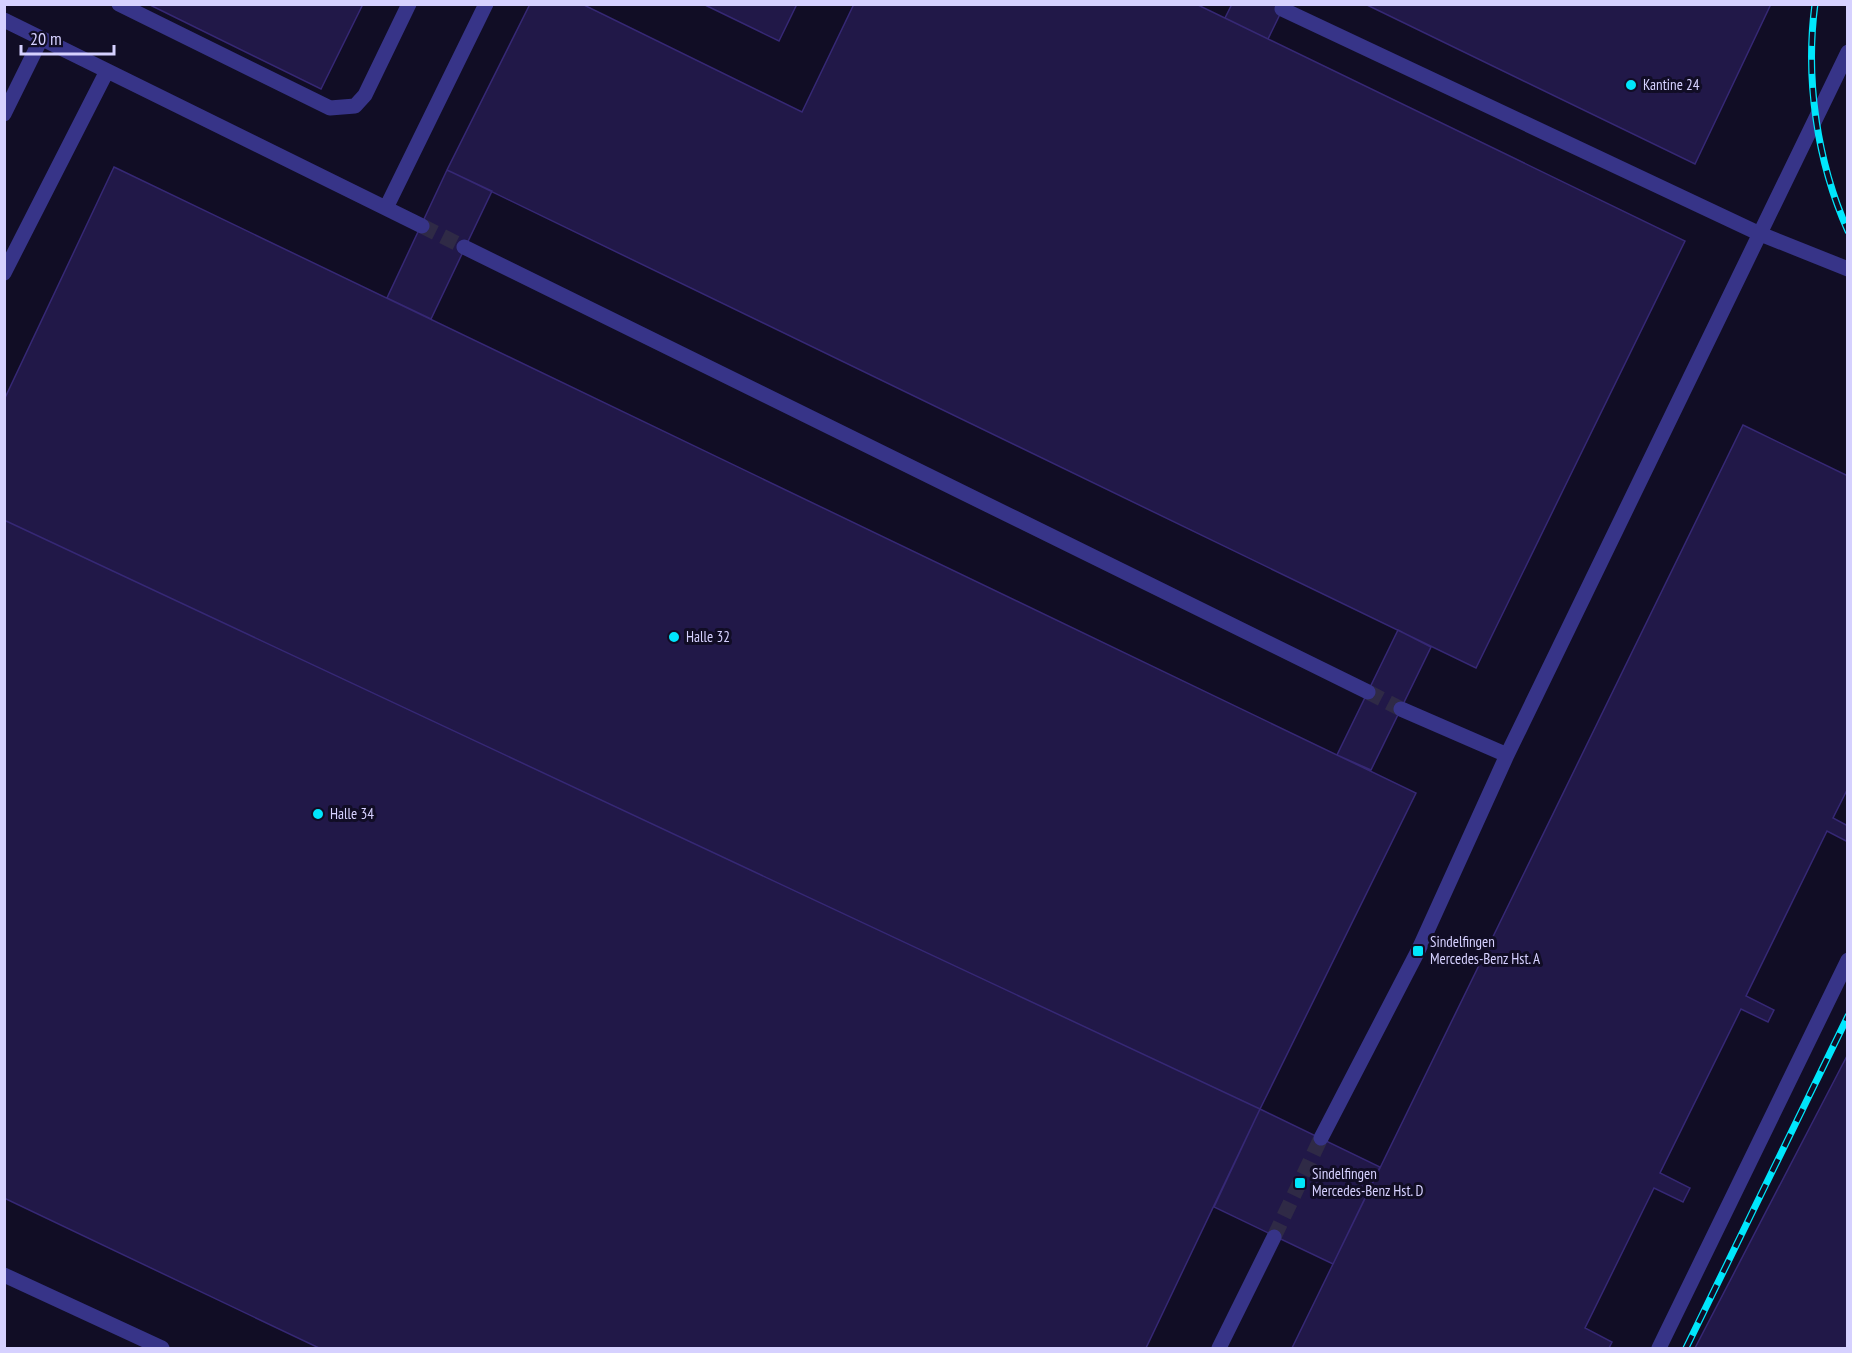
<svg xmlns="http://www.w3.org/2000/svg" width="1852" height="1353" font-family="'PT Sans Narrow',sans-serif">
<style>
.building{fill:#211848;stroke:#362875;stroke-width:1.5}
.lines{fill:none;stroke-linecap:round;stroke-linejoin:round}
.street-tunnel{stroke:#2f2a46;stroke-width:15;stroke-dasharray:15 8;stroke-linecap:butt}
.lane{stroke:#373488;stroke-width:15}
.street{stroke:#373488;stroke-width:15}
.rail-casing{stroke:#00e6fc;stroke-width:7}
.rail{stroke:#110d25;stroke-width:4.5;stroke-dasharray:14;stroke-linecap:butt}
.poi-dot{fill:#00e6fc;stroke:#110d25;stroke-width:2}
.labels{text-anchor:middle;stroke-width:6;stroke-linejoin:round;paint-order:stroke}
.poi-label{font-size:15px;fill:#d6d1ff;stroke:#110d25;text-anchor:start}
</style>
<rect width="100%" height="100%" fill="#110d25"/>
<path class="building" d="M148 4H363L321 89Z
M530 4H582L802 112 854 4H1196L1685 241 1476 668 447 170Z
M703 4H797L779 41Z
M1232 4H1285L1268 39 1225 18Z
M1365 4H1771L1695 164Z
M114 167 1416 793 1260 1109 4 520V400Z
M447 170 492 191 431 319 387 298Z
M1743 425 1848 476V788L1833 818 1848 826V842L1827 831 1746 996 1774 1010 1768 1022 1741 1009 1660 1173 1690 1188 1683 1202 1654 1188 1585 1328 1612 1342 1609 1348H1292Z
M4 520 1260 1109 1146 1348H319L4 1198Z
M1398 630 1431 647 1371 770 1337 755Z
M1848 1054V1348H1695Z
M1260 1109 1380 1167 1333 1264 1214 1207Z"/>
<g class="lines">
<path class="street-tunnel" d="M422 226 464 247
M1368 692 1401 709
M1274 1237 1321 1138"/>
<path class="lane" d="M119 4 330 108 355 106 365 95 409 4"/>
<path class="street" d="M1282 9 1758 233 1848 269
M4 20 422 226
M4 114 41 39
M386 208 486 4
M464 247 1368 692
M4 273 107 71
M1401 709 1507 755
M1321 1138 1418 951 1507 755 1848 52
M4 1275 162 1348
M1219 1348 1274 1237
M1659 1348 1848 960"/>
<g class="rail-casing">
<path id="rail" d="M1815 4C1805 79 1817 162 1848 231
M1686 1348 1848 1016"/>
</g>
<use href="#rail" class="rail"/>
</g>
<g class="poi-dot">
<circle cx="1631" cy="85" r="6"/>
<circle cx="674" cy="637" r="6"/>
<circle cx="318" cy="814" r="6"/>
<rect x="1412" y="945" width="12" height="12" rx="3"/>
<rect x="1294" y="1177" width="12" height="12" rx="3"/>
</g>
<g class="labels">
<g class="poi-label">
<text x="1643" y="90">Kantine 24</text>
<text x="686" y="642">Halle 32</text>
<text x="330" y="819">Halle 34</text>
<text x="1430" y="947">Sindelfingen<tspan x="1430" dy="17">Mercedes-Benz Hst. A</tspan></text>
<text x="1312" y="1179">Sindelfingen<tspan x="1312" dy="17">Mercedes-Benz Hst. D</tspan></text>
</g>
</g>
<rect width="1852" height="1353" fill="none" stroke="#d6d1ff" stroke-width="12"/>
<path d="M21 45v9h93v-9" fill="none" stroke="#d6d1ff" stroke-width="3"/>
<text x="30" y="45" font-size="18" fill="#d6d1ff" stroke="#110d25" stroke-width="4.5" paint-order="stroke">20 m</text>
</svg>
